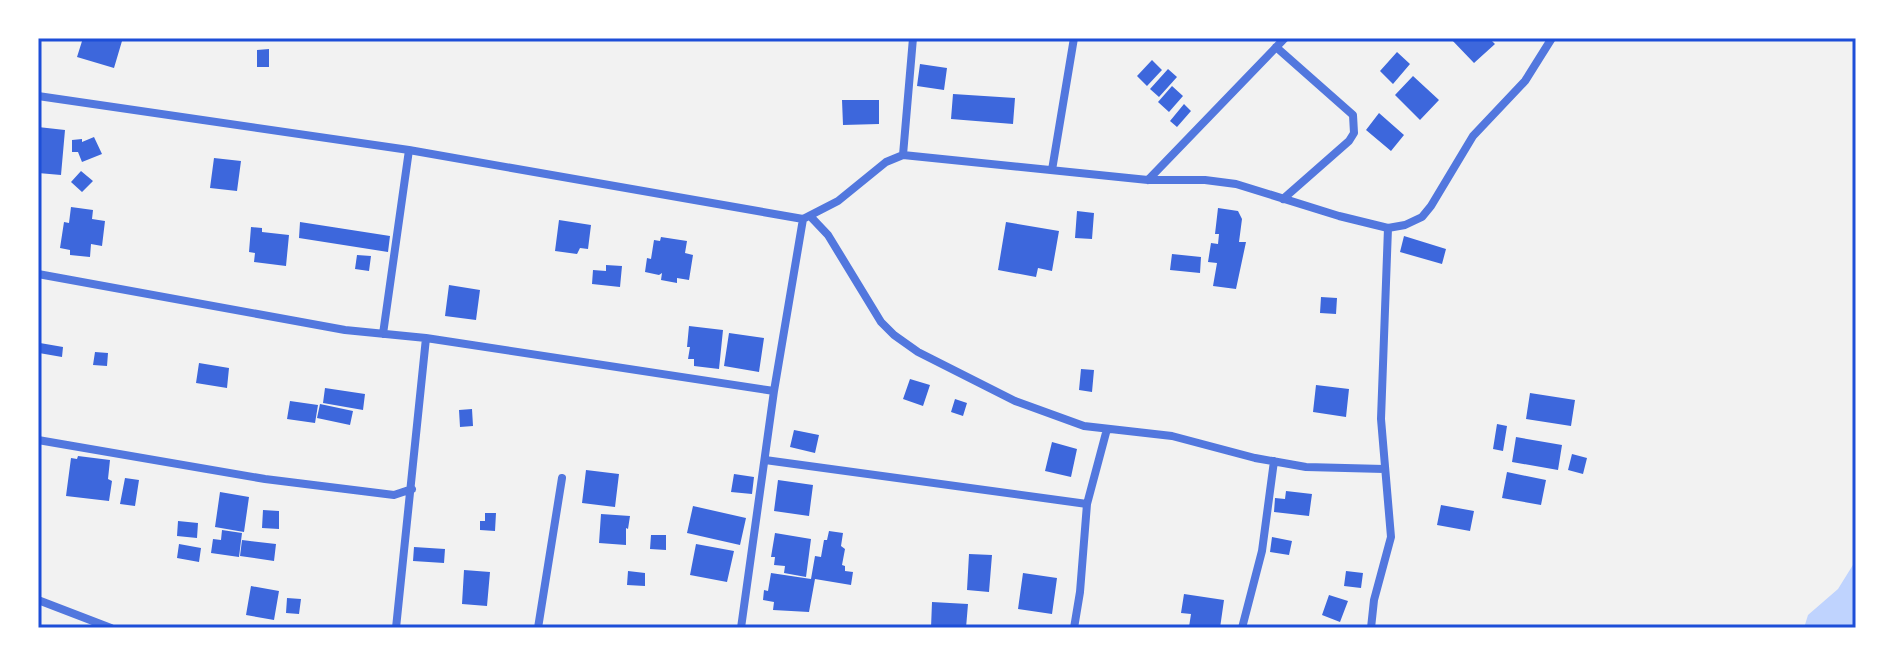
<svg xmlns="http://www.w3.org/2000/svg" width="1894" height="666" font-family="Merriweather,serif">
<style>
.water{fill:#bfd3fe}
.building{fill:#3d67dc}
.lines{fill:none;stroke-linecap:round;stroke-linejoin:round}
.minor{stroke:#5277de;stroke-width:8}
.neatline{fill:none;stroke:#1d4ed8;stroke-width:3}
</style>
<rect width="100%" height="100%" fill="#f2f2f2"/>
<path class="water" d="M1856 560V628H1804L1808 615 1838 589Z"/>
<path class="building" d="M83 38H113L122 41 114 68 77 57Z
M1450 38H1489L1495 44 1474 63Z
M269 49V67H257V50Z
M1397 52 1410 64 1393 84 1380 71Z
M1152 60 1162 70 1147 86 1137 76Z
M920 64 947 68 944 90 917 86Z
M1168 69 1177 77 1159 97 1150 89Z
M1413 76 1439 100 1420 120 1395 95Z
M1172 86 1183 96 1169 112 1158 102Z
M953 94 1015 98 1013 124 951 119Z
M842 100H879V124L843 125Z
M1184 104 1191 111 1177 127 1170 121Z
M1379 113 1404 135 1391 151 1366 130Z
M38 127 65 130 61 175 38 173Z
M94 137 102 154 82 162 78 152H72V140L82 139V142Z
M214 158 241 161 237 191 210 188Z
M81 171 93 181 82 192 71 182Z
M71 207 93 210 92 219 105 221 102 246 91 244 90 257 70 255V250L60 248 64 222 69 223Z
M1218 208 1238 211 1242 219 1239 242H1246L1236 289 1213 286 1217 263 1208 262 1211 243 1218 244 1219 234H1215Z
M1077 211 1094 213 1092 239 1075 238Z
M559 220 591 225 588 249 580 248 577 254 555 251Z
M300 222 390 236 388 252 299 238Z
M1006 222 1059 231 1052 271 1038 268 1036 277 998 270Z
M251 227 262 228V232L289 235 286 266 254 262 255 253 249 252Z
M1404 236 1446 249 1442 264 1400 252Z
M661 237 687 241 685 253 693 255 689 280 677 278V283L661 280 662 273 659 275 645 272 647 258 651 259 654 240 660 241Z
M1172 254 1201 257 1200 273 1170 270Z
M357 255 371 256 369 271 355 269Z
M606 265 622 266 620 287 592 284 593 270 606 271Z
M449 285 480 290 476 320 445 316Z
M1321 297 1337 298 1336 314 1320 313Z
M689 326 723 330 719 369 694 366V359H688L690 347H687Z
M729 333 764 338 759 372 724 366Z
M40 343 63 347 62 357 39 353Z
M95 352 108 353 107 366 93 365Z
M199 363 229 368 227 388 196 383Z
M1081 369 1094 370 1092 392 1079 390Z
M910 379 930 385 923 406 903 399Z
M1316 385 1349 389 1346 417 1313 412Z
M325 388 365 394 363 410 323 403Z
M1530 393 1575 400 1571 426 1526 419Z
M955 399 967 403 963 416 951 412Z
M290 401 318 405 315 423 287 419Z
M320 404 353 411 350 425 317 418Z
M472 409 473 426 460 427 459 410Z
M1497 424 1507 426 1503 451 1493 449Z
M794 430 819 435 815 453 790 447Z
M1516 437 1562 445 1558 470 1512 462Z
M1052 442 1077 449 1071 477 1045 471Z
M1572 454 1587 458 1583 474 1568 470Z
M78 456 110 460 108 479 112 481 109 501 66 496 71 458 77 459Z
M586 470 619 474 615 507 582 503Z
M1507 472 1546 480 1541 505 1502 498Z
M734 474 754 477 752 494 731 492Z
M125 478 139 480 135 506 120 504Z
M778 480 813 485 809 516 774 511Z
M1286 491 1312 494 1309 516 1274 512 1275 498 1285 499Z
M220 492 249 497 244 532 215 527Z
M1441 505 1474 511 1470 531 1437 525Z
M693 506 746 518 740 545 687 533Z
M263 510 279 511V529L262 528Z
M485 513H496L495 531 480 530V521H485Z
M601 514 630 516 628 529 626 528V545L599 543Z
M178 521 198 523 197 538 177 536Z
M222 530 242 533 239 557 211 553 213 539 221 540Z
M829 531 843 533 841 546 845 549 842 565 845 566V571L853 572 851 585 815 579 809 612 773 610 774 602 763 600 764 590 768 591 771 573 811 579 815 556 821 557 824 540H827Z
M775 533 811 539 806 577 784 573 785 566 774 565 775 557H771Z
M651 535H666V550L650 549Z
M1272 537 1292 541 1289 555 1270 552Z
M242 540 276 544 274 561 240 556Z
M179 544 201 548 199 562 177 558Z
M696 544 734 551 727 582 690 575Z
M414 547 445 549 444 563 413 561Z
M969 554 992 555 989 592 967 590Z
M464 570 490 572 487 606 462 604Z
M628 571 645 573V586L627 585Z
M1346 571 1363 573 1361 588 1344 586Z
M1023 573 1057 578 1052 614 1018 609Z
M251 586 279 591 274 620 246 615Z
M1184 594 1224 600 1220 628 1189 627 1191 614 1181 613Z
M1329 595 1348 601 1340 622 1322 615Z
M287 598 301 599 299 614 286 613Z
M932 602 968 604 966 628H931Z"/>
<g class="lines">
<path class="minor" d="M1276 47 1353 115 1354 133 1349 141 1283 199
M38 96 409 150 803 219 838 201 886 162 903 155 1148 180H1205L1236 184 1339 216 1388 228 1405 225 1422 217 1431 206 1473 136 1525 81 1552 38
M903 155 913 38
M1052 170 1074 38
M1148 180 1285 38
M810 216 828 235 881 322 894 335 918 352 1015 401 1084 426 1172 436 1255 458 1306 467 1384 469
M38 274 345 330 426 338 774 391
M383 334 409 150
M38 440 265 479 394 495 412 489
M765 460 1087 504
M38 600 111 628
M396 628 426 338
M538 628 562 478
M741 628 774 391 803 219
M1074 628 1080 592 1087 504 1107 429
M1242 628 1262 551 1274 461
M1371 628 1374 600 1391 537 1381 419 1388 228"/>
</g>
<rect width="1894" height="666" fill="none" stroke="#ffffff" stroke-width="80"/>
<rect x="40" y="40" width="1814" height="586" class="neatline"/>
</svg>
